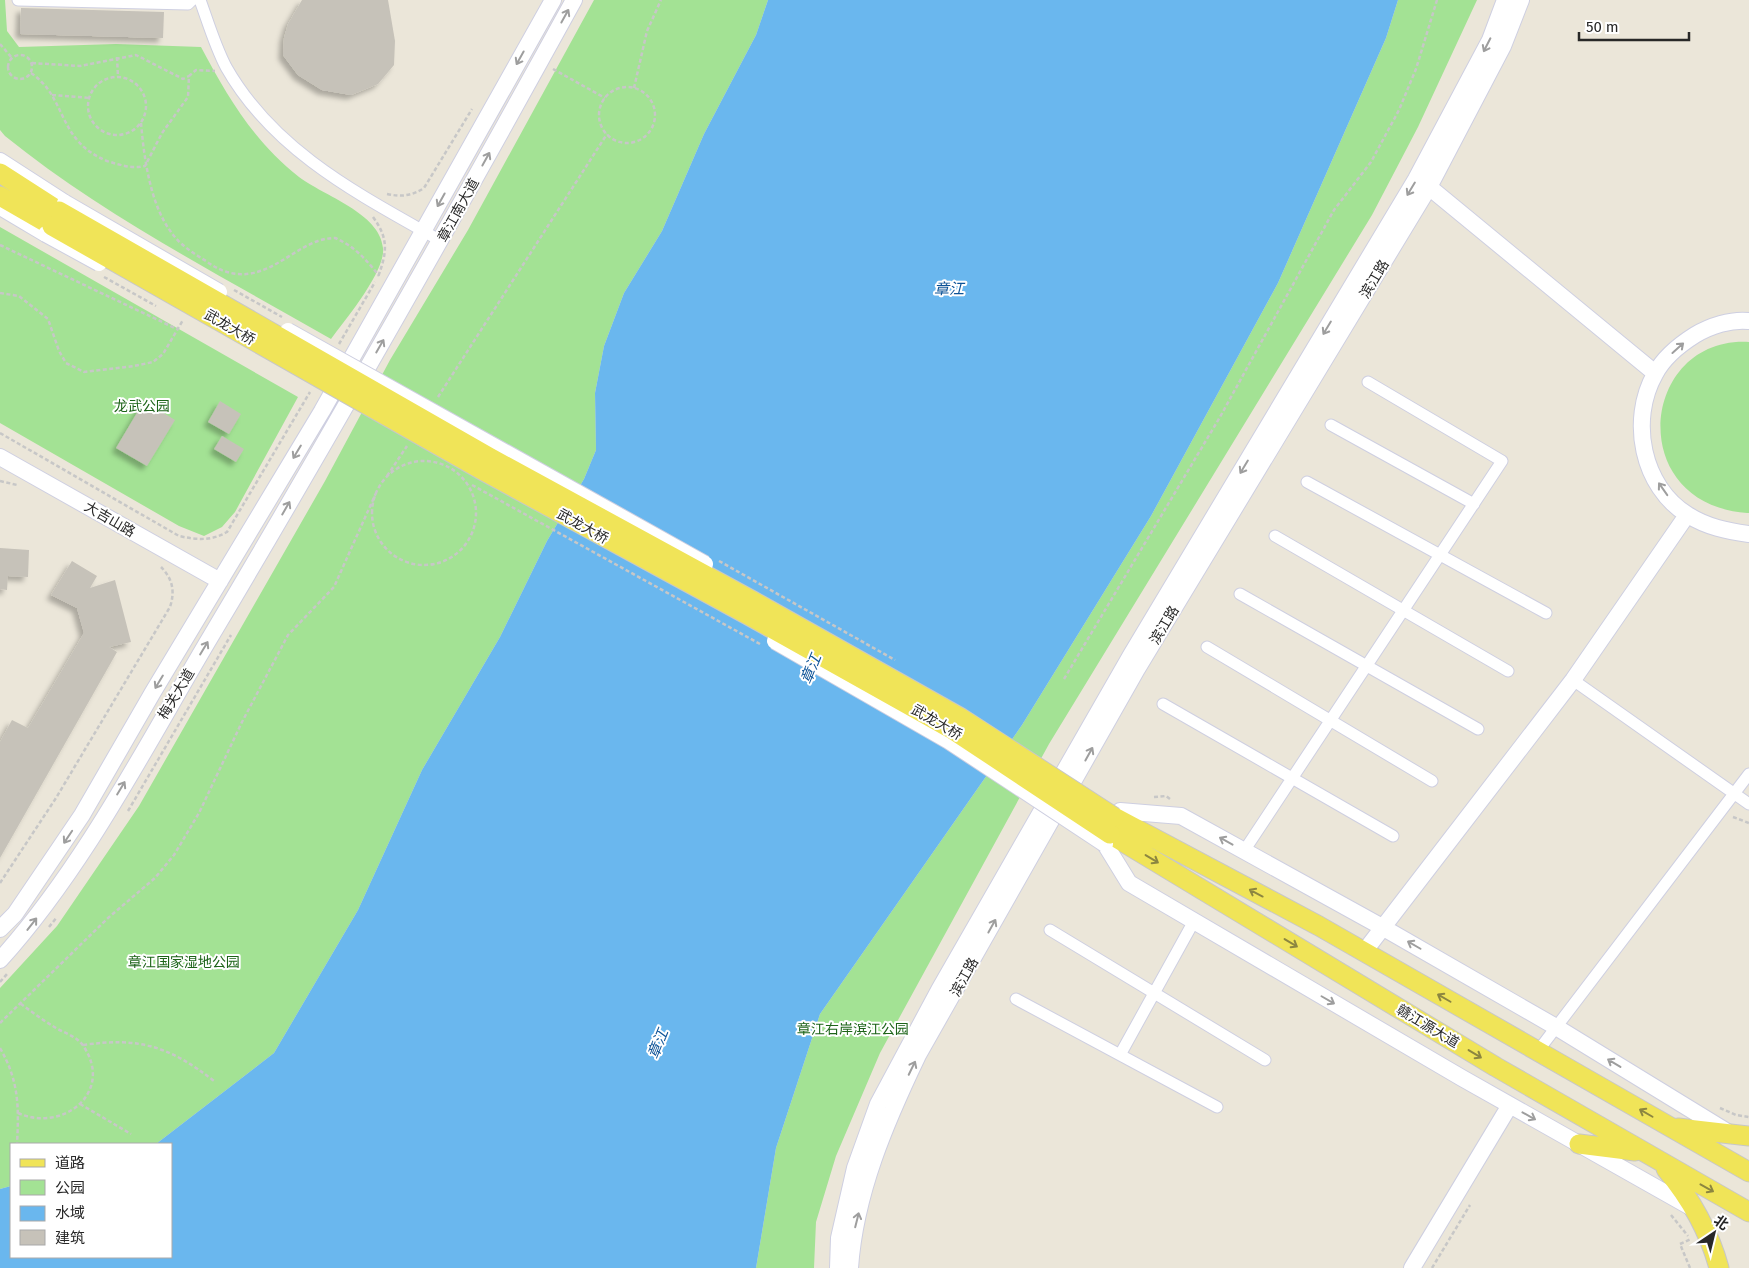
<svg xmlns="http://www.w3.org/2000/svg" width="1749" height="1268" font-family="'Fira Sans','Noto Sans SC',sans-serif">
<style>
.green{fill:#a3e294}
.water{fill:#6ab7ee}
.building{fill:#c6c2b9;filter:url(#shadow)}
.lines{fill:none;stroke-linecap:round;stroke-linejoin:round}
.street-casing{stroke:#cecfe1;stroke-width:13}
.secondary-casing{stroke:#cecfe1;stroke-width:18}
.primary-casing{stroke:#c7c7c7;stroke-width:21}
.path{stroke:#c7c7c7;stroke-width:2.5;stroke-dasharray:4 2.5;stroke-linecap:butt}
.street{stroke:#fff;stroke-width:11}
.secondary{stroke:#fff;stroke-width:16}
.primary{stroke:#f0e458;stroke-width:19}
.secondary-bridge-casing{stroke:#cecfe1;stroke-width:18;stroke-linecap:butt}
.primary-bridge-casing{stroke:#c7c7c7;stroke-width:21;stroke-linecap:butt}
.path-bridge{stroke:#c7c7c7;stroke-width:2.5;stroke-dasharray:4 2.5;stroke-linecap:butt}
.secondary-bridge{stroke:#fff;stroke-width:16}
.primary-bridge{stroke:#f0e458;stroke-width:19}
.oneway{stroke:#9e9e9e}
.oneway2{stroke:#8c8640}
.labels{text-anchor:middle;stroke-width:4;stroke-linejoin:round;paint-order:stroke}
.street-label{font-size:14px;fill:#282828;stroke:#fff}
.park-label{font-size:14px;fill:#1d6419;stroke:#fff}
.water-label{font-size:15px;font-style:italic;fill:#0d5397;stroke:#fff}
</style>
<defs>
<filter id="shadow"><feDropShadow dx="-4.5" dy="4.5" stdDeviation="2.5" flood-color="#0004"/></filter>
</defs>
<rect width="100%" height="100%" fill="#ebe6d9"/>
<path class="green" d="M0 0H5L7 31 19 47 116 44 201 47C227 96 254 142 299 177 324 196 380 213 383 248 386 271 345 320 331 339 220 275 104 216 5 136L0 130Z
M594 0H768L756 35 704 134 662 231 624 293 604 346 595 393 596 450 584 479 547 541 500 637 422 770 358 910 274 1053 156 1144H11V1186L0 1189V988L57 926 139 806 325 481 390 360 468 230Z
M1398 0H1477L1418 127 1372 215 1049 744 880 1053 836 1156 816 1222 814 1268H756L776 1148 820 1014 1022 725 1151 516 1278 283 1386 38Z
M0 227 298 397 235 512 222 527 204 536 179 526 0 423Z
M1749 342V513H1747C1623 504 1640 336 1749 342Z"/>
<path class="water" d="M768 0H1398L1386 38 1278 283 1151 516 1022 725 820 1014 776 1148 756 1268H0V1189L11 1186V1257H171V1144H156L274 1053 358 910 422 770 500 637 547 541 584 479 596 450 595 393 604 346 624 293 662 231 704 134 756 35Z"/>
<path class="building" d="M302 0H388L395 41 394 65 378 84 351 95 322 90 298 75 283 55 284 38 288 24Z
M21 8 164 12 163 38 20 34Z
M144 401 175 420 147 466 116 448Z
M220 401 241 414 229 434 208 422Z
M222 436 244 449 236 462 214 449Z
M0 548 29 550 28 577 8 576 7 590 0 589Z
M72 561 97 576 90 588 115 580 131 642 109 647 117 652 0 858V742L12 720 28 728 84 633 77 608 51 595Z"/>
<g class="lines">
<g class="street-casing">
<path id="street" d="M18 0 188 4 192 0
M200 0C208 22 215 46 226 67 274 152 360 195 441 241
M1331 425 1474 504
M1307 482 1546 613
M1275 536 1508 671
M1240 594 1478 729
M1207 647 1432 781
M1573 680 1749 804
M1163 704 1393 836
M1244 851 1502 461 1368 382
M1050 930 1265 1060
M1016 999 1217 1107
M1538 1051 1749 774
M1121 1053 1194 921"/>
</g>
<g class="secondary-casing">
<path id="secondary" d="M0 161 65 203
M1429 187 1655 373
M2 208 46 234
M1749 321C1731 319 1710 326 1695 335 1679 345 1664 357 1655 374 1629 420 1642 487 1688 515 1707 527 1727 531 1749 534
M0 457 220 581
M1120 811 1181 816 1382 927 1556 1027 1729 1133
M1105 844 1129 883 1462 1078 1694 1209
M0 929 15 914 82 815 153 692 322 411 553 0
M1364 952 1573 680 1687 515
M0 960C85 866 146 745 211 636 336 426 456 214 574 0
M838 1268 839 1238 855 1168 878 1104 939 990 1131 655 1416 179 1490 40 1505 0
M850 1268C855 1193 886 1122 918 1055L1137 669 1429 187 1503 46 1521 0
M1412 1268 1510 1105"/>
</g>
<g class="primary-casing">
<path id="primary" d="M0 173 59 211
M0 196 52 226
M1114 817 1319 926 1749 1172
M1110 834 1496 1067 1749 1212
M1678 1128 1749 1136
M1579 1144 1635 1151
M1666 1169C1691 1199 1709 1231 1719 1268"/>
</g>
<path class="path" d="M0 44 12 58
M8 67a12 12 0 1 1 24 0a12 12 0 1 1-24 0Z
M117 57 118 77
M32 63 80 66 136 55 183 79 189 76
M553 69 605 98
M31 73C68 98 56 140 107 161 120 165 132 169 145 166L162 133 188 97 189 76 196 70 215 71
M88 106a29 29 0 1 1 58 0a29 29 0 1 1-58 0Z
M599 115a28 28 0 1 1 56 0a28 28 0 1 1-56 0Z
M634 88 647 31 661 0
M52 95 90 98
M141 123C144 157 150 204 171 232 180 245 193 253 206 261 222 273 240 278 260 271 286 263 307 238 335 238 353 245 368 261 379 276
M387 194C401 197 412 196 424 188L472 109
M373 217C389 239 387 252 378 277
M0 245 177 329
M0 293 19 296 48 319 59 351 66 363 84 372 134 366 153 362 163 354 183 320
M339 344 375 282
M438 397 607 134
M0 433 179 536C197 540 211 541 227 532L310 392
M372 513a52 52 0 1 1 104 0a52 52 0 1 1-104 0Z
M387 476 407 446
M0 481 17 485
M1064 679 1220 417 1334 210 1371 162 1399 110 1416 69 1437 0
M1154 797 1166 796 1170 799
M128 811 231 635
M1733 817 1749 823
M0 883 56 798 170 607C175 592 173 579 161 567
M49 927 57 917
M0 982 7 974
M0 1023 108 918 155 878 174 855 199 813 242 722 288 635 334 587 376 493
M83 1045C139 1037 169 1046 214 1081
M0 1048C19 1081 19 1107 17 1144
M80 1104 131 1134
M1720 1108 1736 1115 1749 1117
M18 1113C62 1133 114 1093 84 1047 77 1036 66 1034 56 1028 44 1021 32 1012 21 1004
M1671 1215 1688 1236
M1432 1268 1470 1205
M1690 1268 1680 1244 1691 1239"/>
<use href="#street" class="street"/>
<use href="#secondary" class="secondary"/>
<use href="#primary" class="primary"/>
<g class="secondary-bridge-casing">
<path id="secondary-bridge" d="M65 203 219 292
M46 234 99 263
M288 331 705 564
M775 641 949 741 1105 844"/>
</g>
<g class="primary-bridge-casing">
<path id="primary-bridge" d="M59 211 489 457 753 601 961 718 1114 817
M52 226 482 470 748 615 953 730 1110 834"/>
</g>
<path class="path-bridge" d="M104 277 156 306
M234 290 282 317
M472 485 760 644
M719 561 895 660"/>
<use href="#secondary-bridge" class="secondary-bridge"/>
<use href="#primary-bridge" class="primary-bridge"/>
</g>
<defs><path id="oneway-shaft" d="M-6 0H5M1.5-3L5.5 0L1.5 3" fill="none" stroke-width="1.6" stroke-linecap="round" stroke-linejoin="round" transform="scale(1.25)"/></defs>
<g class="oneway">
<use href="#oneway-shaft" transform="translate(565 16) rotate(-61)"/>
<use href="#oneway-shaft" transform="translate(1487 45) rotate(117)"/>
<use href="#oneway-shaft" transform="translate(520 58) rotate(119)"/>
<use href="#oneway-shaft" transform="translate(486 159) rotate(-61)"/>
<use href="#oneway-shaft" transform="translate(1411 189) rotate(121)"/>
<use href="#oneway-shaft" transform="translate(441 200) rotate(119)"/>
<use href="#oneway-shaft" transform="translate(1327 328) rotate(121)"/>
<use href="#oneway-shaft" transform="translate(380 346) rotate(-60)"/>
<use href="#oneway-shaft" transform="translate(1678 348) rotate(-42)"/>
<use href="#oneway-shaft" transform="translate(297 452) rotate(121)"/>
<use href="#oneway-shaft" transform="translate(1244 467) rotate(121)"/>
<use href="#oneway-shaft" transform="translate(1663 489) rotate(-125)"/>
<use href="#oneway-shaft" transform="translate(286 508) rotate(-60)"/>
<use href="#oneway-shaft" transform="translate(204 648) rotate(-59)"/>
<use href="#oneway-shaft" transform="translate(159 682) rotate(121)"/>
<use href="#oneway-shaft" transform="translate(1089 754) rotate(-61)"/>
<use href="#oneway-shaft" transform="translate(121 788) rotate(-59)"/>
<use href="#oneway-shaft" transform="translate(68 837) rotate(124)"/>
<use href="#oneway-shaft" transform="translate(1226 841) rotate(-151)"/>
<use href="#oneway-shaft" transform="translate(32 924) rotate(-52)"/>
<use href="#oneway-shaft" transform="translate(992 926) rotate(-61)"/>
<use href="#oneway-shaft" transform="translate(1414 945) rotate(-150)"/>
<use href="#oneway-shaft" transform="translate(1328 1000) rotate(30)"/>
<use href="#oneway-shaft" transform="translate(1614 1063) rotate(-149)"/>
<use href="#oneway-shaft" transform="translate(912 1068) rotate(-64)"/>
<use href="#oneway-shaft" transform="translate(1529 1116) rotate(29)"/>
<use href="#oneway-shaft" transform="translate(857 1220) rotate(-76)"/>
</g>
<g class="oneway2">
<use href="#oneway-shaft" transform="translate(1152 859) rotate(31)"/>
<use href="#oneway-shaft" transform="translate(1256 893) rotate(-152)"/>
<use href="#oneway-shaft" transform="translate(1291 943) rotate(31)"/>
<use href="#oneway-shaft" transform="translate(1444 998) rotate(-150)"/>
<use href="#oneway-shaft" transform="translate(1475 1054) rotate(31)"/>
<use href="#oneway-shaft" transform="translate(1646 1113) rotate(-150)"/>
<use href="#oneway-shaft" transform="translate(1707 1188) rotate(29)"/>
</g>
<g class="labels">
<g class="street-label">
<text transform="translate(458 210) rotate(-61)" y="5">章江南大道</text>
<text transform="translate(1374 279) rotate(-59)" y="5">滨江路</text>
<text transform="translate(230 327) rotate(30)" y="5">武龙大桥</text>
<text transform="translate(110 519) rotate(30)" y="5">大吉山路</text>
<text transform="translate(583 526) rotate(29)" y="5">武龙大桥</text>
<text transform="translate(1164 625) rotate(-59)" y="5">滨江路</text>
<text transform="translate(176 694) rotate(-59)" y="5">梅关大道</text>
<text transform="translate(937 722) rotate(30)" y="5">武龙大桥</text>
<text transform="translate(964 977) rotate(-61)" y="5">滨江路</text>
<text transform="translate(1428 1026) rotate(31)" y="5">赣江源大道</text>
</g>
<g class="park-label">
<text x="142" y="411">龙武公园</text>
<text x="184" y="967">章江国家湿地公园</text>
<text x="853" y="1034">章江右岸滨江公园</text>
</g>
<g class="water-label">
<text x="949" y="294">章江</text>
<text transform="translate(811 669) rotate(-68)" y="5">章江</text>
<text transform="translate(658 1044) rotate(-68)" y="5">章江</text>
</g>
</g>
<rect x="10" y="1143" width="162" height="115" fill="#ffffff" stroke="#a9a9a9"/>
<rect x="20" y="1159" width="25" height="8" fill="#f0e458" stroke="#a9a9a9"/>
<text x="55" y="1168" font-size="15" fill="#282828">道路</text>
<rect x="20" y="1180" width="25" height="15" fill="#a3e294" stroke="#a9a9a9"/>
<text x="55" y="1193" font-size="15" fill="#282828">公园</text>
<rect x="20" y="1206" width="25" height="15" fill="#6ab7ee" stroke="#a9a9a9"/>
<text x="55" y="1218" font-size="15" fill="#282828">水域</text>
<rect x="20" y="1230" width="25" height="15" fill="#c6c2b9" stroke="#a9a9a9"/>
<text x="55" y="1243" font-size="15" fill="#282828">建筑</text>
<g transform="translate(1714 1233) rotate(35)" stroke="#ffffff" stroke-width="4" paint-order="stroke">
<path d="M0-4L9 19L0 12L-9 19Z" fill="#282828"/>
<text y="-8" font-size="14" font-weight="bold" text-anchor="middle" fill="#282828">北</text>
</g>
<path d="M1579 32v8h110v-8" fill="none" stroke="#282828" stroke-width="2.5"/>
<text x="1586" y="32" font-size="15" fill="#282828" stroke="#ffffff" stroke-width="4" paint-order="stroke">50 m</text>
</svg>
